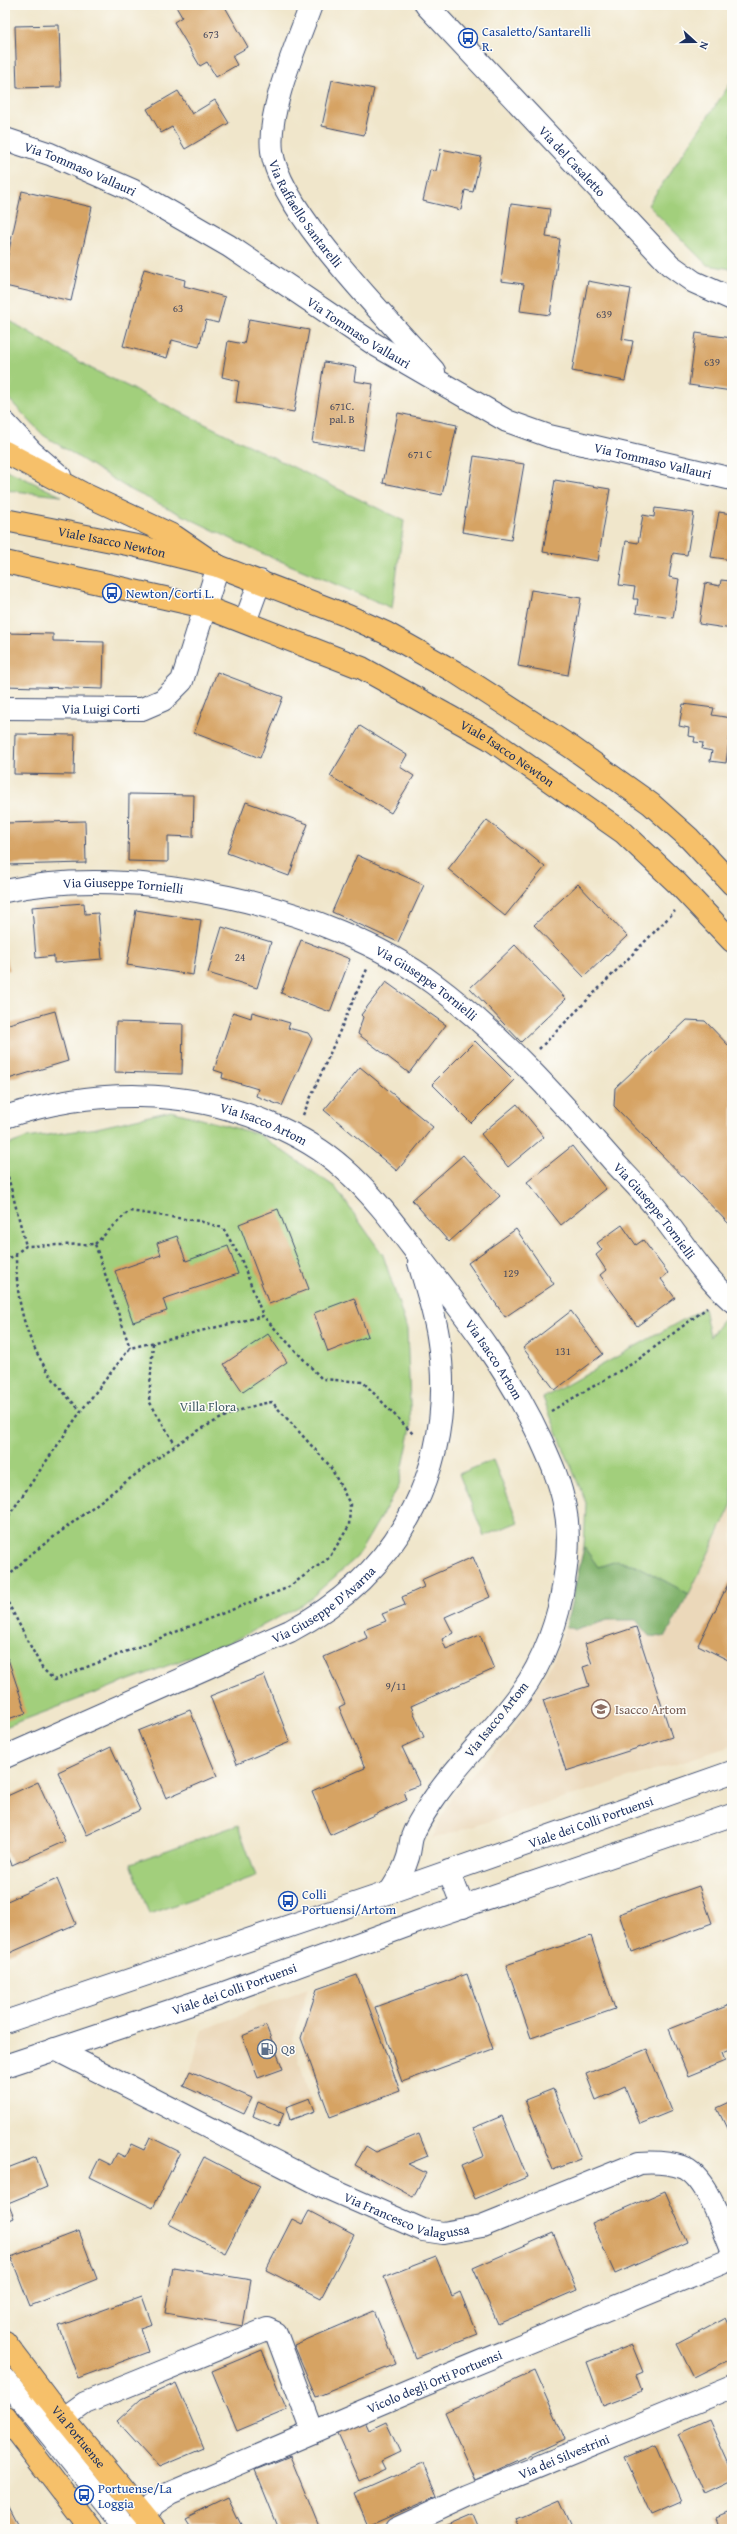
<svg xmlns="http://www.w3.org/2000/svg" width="737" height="2534" font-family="'Gentium Book Plus',serif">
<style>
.built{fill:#ebd8ba}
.green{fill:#a2cf7c;stroke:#5e7f6d}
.forest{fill:#81b26c;stroke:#4e7065}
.building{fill:#d6a363}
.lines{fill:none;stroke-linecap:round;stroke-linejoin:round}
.minor-casing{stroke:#3b4a6e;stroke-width:24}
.major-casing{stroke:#3b4a6e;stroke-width:24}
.highway-casing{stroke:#3b4a6e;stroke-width:24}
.path{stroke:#3b4a6e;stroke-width:2.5;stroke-dasharray:3 3;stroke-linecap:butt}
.minor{stroke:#fff;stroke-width:22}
.major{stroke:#f6c06b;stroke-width:22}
.highway{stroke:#f6c06b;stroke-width:22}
.labels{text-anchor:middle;stroke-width:3;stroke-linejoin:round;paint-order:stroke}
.number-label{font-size:11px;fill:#4a4c5f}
.transit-label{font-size:13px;fill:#164399;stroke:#fdfcf7;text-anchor:start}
.street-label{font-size:13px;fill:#1b2f5e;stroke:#fdfcf7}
.park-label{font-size:13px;fill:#445f67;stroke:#fdfcf7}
.education-label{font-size:13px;fill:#785e54;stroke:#fdfcf7;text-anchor:start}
.service-label{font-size:13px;fill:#4e5e75;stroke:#fdfcf7;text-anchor:start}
</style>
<rect width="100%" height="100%" fill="#fdfcf7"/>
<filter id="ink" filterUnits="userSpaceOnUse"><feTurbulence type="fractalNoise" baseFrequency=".025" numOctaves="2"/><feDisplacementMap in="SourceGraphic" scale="8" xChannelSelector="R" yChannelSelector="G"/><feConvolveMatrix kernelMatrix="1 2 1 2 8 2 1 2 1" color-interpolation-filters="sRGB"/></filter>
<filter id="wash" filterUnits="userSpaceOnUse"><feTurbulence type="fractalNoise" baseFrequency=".012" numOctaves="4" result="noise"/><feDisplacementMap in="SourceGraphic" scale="16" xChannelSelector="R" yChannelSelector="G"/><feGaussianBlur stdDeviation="0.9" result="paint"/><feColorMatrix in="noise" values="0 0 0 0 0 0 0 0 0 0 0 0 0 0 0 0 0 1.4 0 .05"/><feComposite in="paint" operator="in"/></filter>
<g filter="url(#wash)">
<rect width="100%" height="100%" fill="#f0e6cb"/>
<path class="built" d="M732 1504V1746L432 1839 452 1795 508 1736 554 1659 566 1626 584 1547 598 1567 617 1561 635 1565 689 1593Z
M308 1988 293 2040 310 2098 286 2107 284 2113 190 2071 203 2030Z"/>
<path class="green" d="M732 81V269L707 265 648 205Z
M5 318 92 369 404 521 392 608 252 549 129 489 43 435 5 395Z
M5 469 61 496 5 490Z
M171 1111 258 1134 335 1187 383 1255 407 1329 411 1428 399 1486 357 1557 304 1604 233 1641 5 1727V1146L26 1138 97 1128Z
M704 1308 710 1337 723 1320 732 1330V1504L689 1594 635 1565 617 1561 598 1567 584 1547 586 1503 543 1398Z
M493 1460 518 1522 484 1536 459 1474Z
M238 1825 256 1876 149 1914 131 1863Z"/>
<path class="forest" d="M584 1547 598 1567 617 1561 635 1565 689 1594 665 1637 650 1636 636 1620H608L576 1630 566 1626Z"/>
<g id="blocks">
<path class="building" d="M175 5H224L248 47 232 56 237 65 216 77 207 62 200 66 174 22 182 17Z
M59 25 61 87 17 88 15 26Z
M332 80 374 89 364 135 322 126Z
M178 91 192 114 215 100 229 123 185 149 172 127 161 133 147 109Z
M441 149 481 157 473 192 465 190 461 210 423 201 430 170 436 171Z
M22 191 92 207 71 301 5 286V268Z
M511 204 550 209 546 237 560 239 550 315 520 311 524 284 501 281Z
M144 269 185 280 184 286 225 297 218 323 206 320 199 347 172 340 167 358 123 346Z
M588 281 631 289 622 339 633 341 625 381 572 371Z
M249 319 309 330 294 412 236 402 239 381 222 377 228 341 244 344Z
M696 333 732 338V391L689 385Z
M324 362 356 367 354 381 373 384 363 450 312 442Z
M398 413 457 425 442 495 383 483Z
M474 456 524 464 511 540 462 532Z
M555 480 610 489 598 561 543 552Z
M655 508 694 513 687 555 673 553 669 577 679 579 673 618 636 613 638 599H633L635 587 619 585 626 541 638 543 643 515 654 517Z
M719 512 732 514V560L711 557Z
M731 573 732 629 699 624 705 583 720 586 721 580 730 581Z
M531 590 581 598 568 675 518 666Z
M5 633 53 634V641L104 642 103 689 5 686Z
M217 672 283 697 260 758 194 733Z
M683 704 714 708 712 715 732 718 726 763 710 761 712 751 702 749 703 743 694 742 695 737 688 736 689 728 679 726Z
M360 726 407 755 400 767 414 776 391 813 330 776Z
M15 734 75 735 74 775 14 774Z
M129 794 194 795 193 837 168 836V862L128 861Z
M246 802 308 824 289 876 227 853Z
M487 820 545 867 505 916 448 869Z
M85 821 86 863 7 865 5 823Z
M357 855 424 885 398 942 332 912Z
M578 884 627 936 584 977 534 925Z
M84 903 85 914 98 913 102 959 54 963V956L36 958 32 907Z
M136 910 201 920 193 975 127 965Z
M222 927 271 942 257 988 208 973Z
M301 940 350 959 330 1012 281 993Z
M515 945 566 999 521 1042 470 988Z
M5 954 10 970 5 971Z
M386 982 446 1025 409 1073 358 1034 363 1017 361 1015Z
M55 1011 68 1061 5 1080V1025Z
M233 1012 251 1018 252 1012 290 1023 288 1028 308 1033 312 1039 282 1106 256 1096 258 1089 222 1078 223 1073 214 1070Z
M687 1020 705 1021 732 1049V1227L614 1106 615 1088Z
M116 1022 183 1024 182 1074 115 1072Z
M475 1041 514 1080 471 1123 432 1084Z
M360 1067 433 1127 397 1171 324 1110Z
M517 1104 544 1137 508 1167 481 1134Z
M572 1146 606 1189 561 1225 527 1182Z
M463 1155 500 1196 449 1242 412 1200Z
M278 1209 309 1289 269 1304 239 1224Z
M622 1225 636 1245 643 1240 668 1273 661 1279 675 1298 637 1326 600 1275 606 1270 596 1255 602 1250 597 1243Z
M516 1229 554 1284 505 1317 468 1263Z
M177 1236 186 1261 228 1246 238 1274 163 1299 167 1311 133 1322 115 1271 161 1255 157 1243Z
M354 1298 368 1336 328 1352 314 1313Z
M571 1311 603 1354 555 1390 523 1348Z
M268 1334 287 1362 243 1392 224 1364Z
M473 1557 490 1597 445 1617 453 1633 442 1639 446 1649 480 1635 494 1669 411 1706 424 1737 402 1747 420 1785 404 1791 407 1800 330 1835 312 1791 365 1768 339 1707 345 1704 324 1657 367 1638 364 1630 386 1621 382 1614 405 1605 402 1597 424 1587 421 1580Z
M732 1576V1662L698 1645Z
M636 1627 672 1737 566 1771 543 1700 589 1686 583 1667 592 1664 585 1644Z
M7 1656 26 1713 5 1720V1657Z
M264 1675 290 1742 237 1764 210 1696Z
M190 1710 217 1776 166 1798 138 1731Z
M111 1747 140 1810 87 1835 58 1772Z
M38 1782 65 1841 12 1865 5 1849V1797Z
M57 1879 76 1924 5 1955V1902Z
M699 1886 712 1923 632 1952 619 1914Z
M591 1936 615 2009 531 2038 506 1965Z
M467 1974 493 2049 402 2082 375 2007Z
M357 1975 400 2091 330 2117 301 2038 317 1989Z
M732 2004V2049L722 2053 725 2061 688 2076 669 2029Z
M266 2026 283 2069 258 2078 242 2036Z
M647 2049 672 2111 640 2124 625 2087 596 2100 586 2074Z
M190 2071 252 2098 244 2114 183 2086Z
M553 2089 581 2159 553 2170 525 2100Z
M310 2098 315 2111 290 2120 286 2107Z
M732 2101V2139L717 2108Z
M258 2102 284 2113 278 2127 253 2116Z
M502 2116 527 2177 475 2199 461 2166 484 2156 473 2128Z
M419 2134 428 2156 408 2164 426 2173 413 2197 355 2165 366 2146 376 2152Z
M150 2137 180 2152 153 2208 90 2177 99 2159 111 2165 117 2153 125 2157 131 2144 144 2150Z
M36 2157 47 2187 8 2203 14 2218 5 2222V2169Z
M204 2157 260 2186 225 2253 169 2224Z
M665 2191 687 2242 615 2274 592 2223Z
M309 2211 354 2235 321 2298 266 2270 292 2219 302 2224Z
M79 2231 97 2279 30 2306 11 2257Z
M553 2233 577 2290 498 2324 473 2268Z
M436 2257 452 2296 460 2292 477 2334 416 2358 384 2277Z
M173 2267 251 2280 243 2326 165 2313Z
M142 2296 152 2324 140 2328 148 2352 78 2378 59 2326Z
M374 2311 396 2364 316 2397 294 2345Z
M726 2318 732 2330V2359L694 2378 677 2344Z
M632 2345 643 2372 636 2375 642 2391 603 2406 587 2362Z
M262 2350 287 2410 237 2431 212 2371Z
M535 2371 565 2439 475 2480 445 2412Z
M176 2383 204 2448 159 2467 117 2421 141 2399Z
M364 2419 369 2430 386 2422 400 2452 381 2461 385 2469 359 2481 337 2432Z
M709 2420 732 2471V2481L705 2494 678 2434Z
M656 2444 681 2502 651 2515 625 2457Z
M290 2456 320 2529H279L255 2470Z
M423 2463 437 2496 368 2526 354 2494Z
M228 2497 243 2529H192L185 2518Z
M560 2500 573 2529H520L516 2519Z
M5 2502 19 2529H5Z
M732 2511V2529H720L716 2518Z
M473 2515 479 2529H440Z"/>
</g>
</g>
<g filter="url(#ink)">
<use href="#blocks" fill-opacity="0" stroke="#3b4a6e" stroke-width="1"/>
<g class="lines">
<g class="minor-casing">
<g id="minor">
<path id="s1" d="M311 5C297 44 267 110 272 151 279 211 392 323 434 371"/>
<path id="s2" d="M426 5 670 265 694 282 732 299"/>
<path id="s3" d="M5 139 50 154 132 190 229 246 374 344 507 421 549 436 732 479"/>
<path d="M5 423 31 451 60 476"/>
<path d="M245 622 260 581"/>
<path id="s4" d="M5 708 142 709 163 700 182 681 218 566"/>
<path id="s5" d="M5 891C133 862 329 905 434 984 501 1034 559 1099 614 1162 628 1177 643 1192 656 1208 681 1239 701 1274 732 1301"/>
<path id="s6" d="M5 1117C92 1089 186 1087 271 1124 297 1135 322 1149 343 1168 375 1196 399 1230 425 1264 469 1320 511 1375 541 1440 551 1462 561 1484 565 1508 570 1532 568 1557 564 1581 559 1619 544 1661 521 1693 494 1731 459 1761 433 1800 425 1812 417 1823 412 1837 410 1844 410 1853 407 1860 404 1871 396 1882 390 1892"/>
<path id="s7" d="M5 1757 290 1631C402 1572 458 1462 438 1336 434 1311 426 1287 419 1263"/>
<path d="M449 1871 463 1907"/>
<path id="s8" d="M5 2022 390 1892 732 1772"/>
<path id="s9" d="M55 2049 325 2187 423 2230 443 2233 482 2226 639 2163C654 2162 667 2162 682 2167 707 2176 722 2227 732 2250"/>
<path id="s10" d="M5 2066 221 1994 423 1920 732 1815"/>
<path d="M5 2379 126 2529"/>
<path d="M64 2418 85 2403 267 2329 276 2333 313 2432"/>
<path id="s11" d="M135 2529 153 2504 170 2493 412 2390 732 2259"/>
<path id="s12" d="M396 2529 467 2496 732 2387"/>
</g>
</g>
<g class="major-casing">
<g id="major">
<path d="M5 452 82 493 174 536 218 566 348 616 386 633 455 672 571 747 651 804 689 838 732 884"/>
<path id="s13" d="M205 607 362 668 490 739 624 833 678 884 732 941"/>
<path id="s14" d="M5 2342 49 2400 155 2529"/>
<path d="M5 2417 91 2529"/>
</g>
</g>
<g class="highway-casing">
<g id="highway">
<path id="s15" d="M5 520 137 546 218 566"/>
<path d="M5 562 205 607"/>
</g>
</g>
<path class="path" d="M539 1049 675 911
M303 1115 367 969
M5 1165 26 1246
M95 1244 129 1211 199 1221 223 1228 241 1259 263 1316
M16 1254C16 1321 34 1364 81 1411
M5 1262 26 1246 95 1244 130 1348
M153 1343 149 1401 175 1444
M551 1411 635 1362 707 1308
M5 1521 81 1411 130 1348 263 1316 322 1379 363 1382 414 1435
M5 1583 7 1578 27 1557C58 1534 89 1510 119 1487 163 1454 216 1410 272 1402L330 1466 350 1504 349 1526 329 1558 287 1588 54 1680 42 1668 5 1597"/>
<use href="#minor" class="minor"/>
<use href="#major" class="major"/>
<use href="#highway" class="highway"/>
</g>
</g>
<defs>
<g id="bus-ring" transform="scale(1)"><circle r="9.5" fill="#fdfcf7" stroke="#1a4fb4" stroke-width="1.5"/><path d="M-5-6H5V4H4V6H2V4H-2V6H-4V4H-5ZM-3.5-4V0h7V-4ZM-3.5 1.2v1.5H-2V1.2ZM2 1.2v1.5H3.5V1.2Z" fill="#1a4fb4"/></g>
<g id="school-ring" transform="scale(1)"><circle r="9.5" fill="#fdfcf7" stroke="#8d6e63" stroke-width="1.5"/><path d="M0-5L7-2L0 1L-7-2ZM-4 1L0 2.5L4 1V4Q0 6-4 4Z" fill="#8d6e63"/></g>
<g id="fuel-ring" transform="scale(1)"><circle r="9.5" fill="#fdfcf7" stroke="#5c6f8a" stroke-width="1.5"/><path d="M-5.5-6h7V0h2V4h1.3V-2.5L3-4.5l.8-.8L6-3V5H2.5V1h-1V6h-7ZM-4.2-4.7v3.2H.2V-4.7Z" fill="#5c6f8a"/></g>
</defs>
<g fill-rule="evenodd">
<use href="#bus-ring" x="468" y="38"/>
<use href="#bus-ring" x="112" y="593"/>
<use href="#school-ring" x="601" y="1709"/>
<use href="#bus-ring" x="288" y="1901"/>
<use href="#fuel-ring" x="267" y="2049"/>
<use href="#bus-ring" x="84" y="2495"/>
</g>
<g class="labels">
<g class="number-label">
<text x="211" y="38">673</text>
<text x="178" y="312">63</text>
<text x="604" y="318">639</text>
<text x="712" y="366">639</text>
<text x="342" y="410">671C.<tspan x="342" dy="13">pal. B</tspan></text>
<text x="420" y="458">671 С</text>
<text x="240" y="961">24</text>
<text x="511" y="1277">129</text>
<text x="563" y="1355">131</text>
<text x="396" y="1690">9/11</text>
</g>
<g class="transit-label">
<text x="482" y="36">Casaletto/Santarelli<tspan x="482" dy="15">R.</tspan></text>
<text x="126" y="598">Newton/Corti L.</text>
<text x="302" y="1899">Colli<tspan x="302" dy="15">Portuensi/Artom</tspan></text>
<text x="98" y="2493">Portuense/La<tspan x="98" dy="15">Loggia</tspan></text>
</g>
<g class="street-label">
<text dy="5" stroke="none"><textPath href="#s2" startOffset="214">Via del Casaletto</textPath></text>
<text dy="5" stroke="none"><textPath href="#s3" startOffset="81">Via Tommaso Vallauri</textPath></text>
<text dy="5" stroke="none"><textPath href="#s1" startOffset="224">Via Raffaello Santarelli</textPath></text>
<text dy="5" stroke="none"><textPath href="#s3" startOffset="405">Via Tommaso Vallauri</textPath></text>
<text dy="5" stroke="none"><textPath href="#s3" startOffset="729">Via Tommaso Vallauri</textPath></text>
<text dy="5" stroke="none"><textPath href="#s15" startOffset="109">Viale Isacco Newton</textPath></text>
<text dy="5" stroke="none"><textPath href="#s4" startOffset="96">Via Luigi Corti</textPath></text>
<text dy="5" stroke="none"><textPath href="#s13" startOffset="337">Viale Isacco Newton</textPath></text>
<text dy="5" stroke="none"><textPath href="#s5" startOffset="119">Via Giuseppe Tornielli</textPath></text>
<text dy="5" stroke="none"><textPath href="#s5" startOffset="443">Via Giuseppe Tornielli</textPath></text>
<text dy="5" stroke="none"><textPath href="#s6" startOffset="265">Via Isacco Artom</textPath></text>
<text dy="5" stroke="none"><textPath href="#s5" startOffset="767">Via Giuseppe Tornielli</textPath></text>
<text dy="5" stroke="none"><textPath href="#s6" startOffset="601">Via Isacco Artom</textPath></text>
<text dy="5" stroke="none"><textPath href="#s7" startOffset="354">Via Giuseppe D'Avarna</textPath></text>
<text transform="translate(496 1719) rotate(-51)" y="5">Via Isacco Artom</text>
<text dy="5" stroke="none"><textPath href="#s8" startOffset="619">Viale dei Colli Portuensi</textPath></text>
<text dy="5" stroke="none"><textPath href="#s10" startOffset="242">Viale dei Colli Portuensi</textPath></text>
<text dy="5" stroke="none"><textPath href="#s9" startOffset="391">Via Francesco Valagussa</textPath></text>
<text dy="5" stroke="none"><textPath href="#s11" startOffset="338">Vicolo degli Orti Portuensi</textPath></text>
<text dy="5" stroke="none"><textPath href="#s14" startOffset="120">Via Portuense</textPath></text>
<text dy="5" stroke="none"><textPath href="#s12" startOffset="183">Via dei Silvestrini</textPath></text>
</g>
<g class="park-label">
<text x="208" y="1411">Villa Flora</text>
</g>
<g class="education-label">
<text x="615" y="1714">Isacco Artom</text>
</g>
<g class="service-label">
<text x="281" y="2054">Q8</text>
</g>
</g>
<rect width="737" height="2534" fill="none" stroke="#fdfcf7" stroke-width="20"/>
<g transform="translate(695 42) rotate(111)" stroke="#fdfcf7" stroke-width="3" paint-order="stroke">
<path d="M0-3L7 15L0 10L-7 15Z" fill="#1b2f5e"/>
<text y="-6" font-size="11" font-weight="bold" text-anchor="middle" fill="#1b2f5e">N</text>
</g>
</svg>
